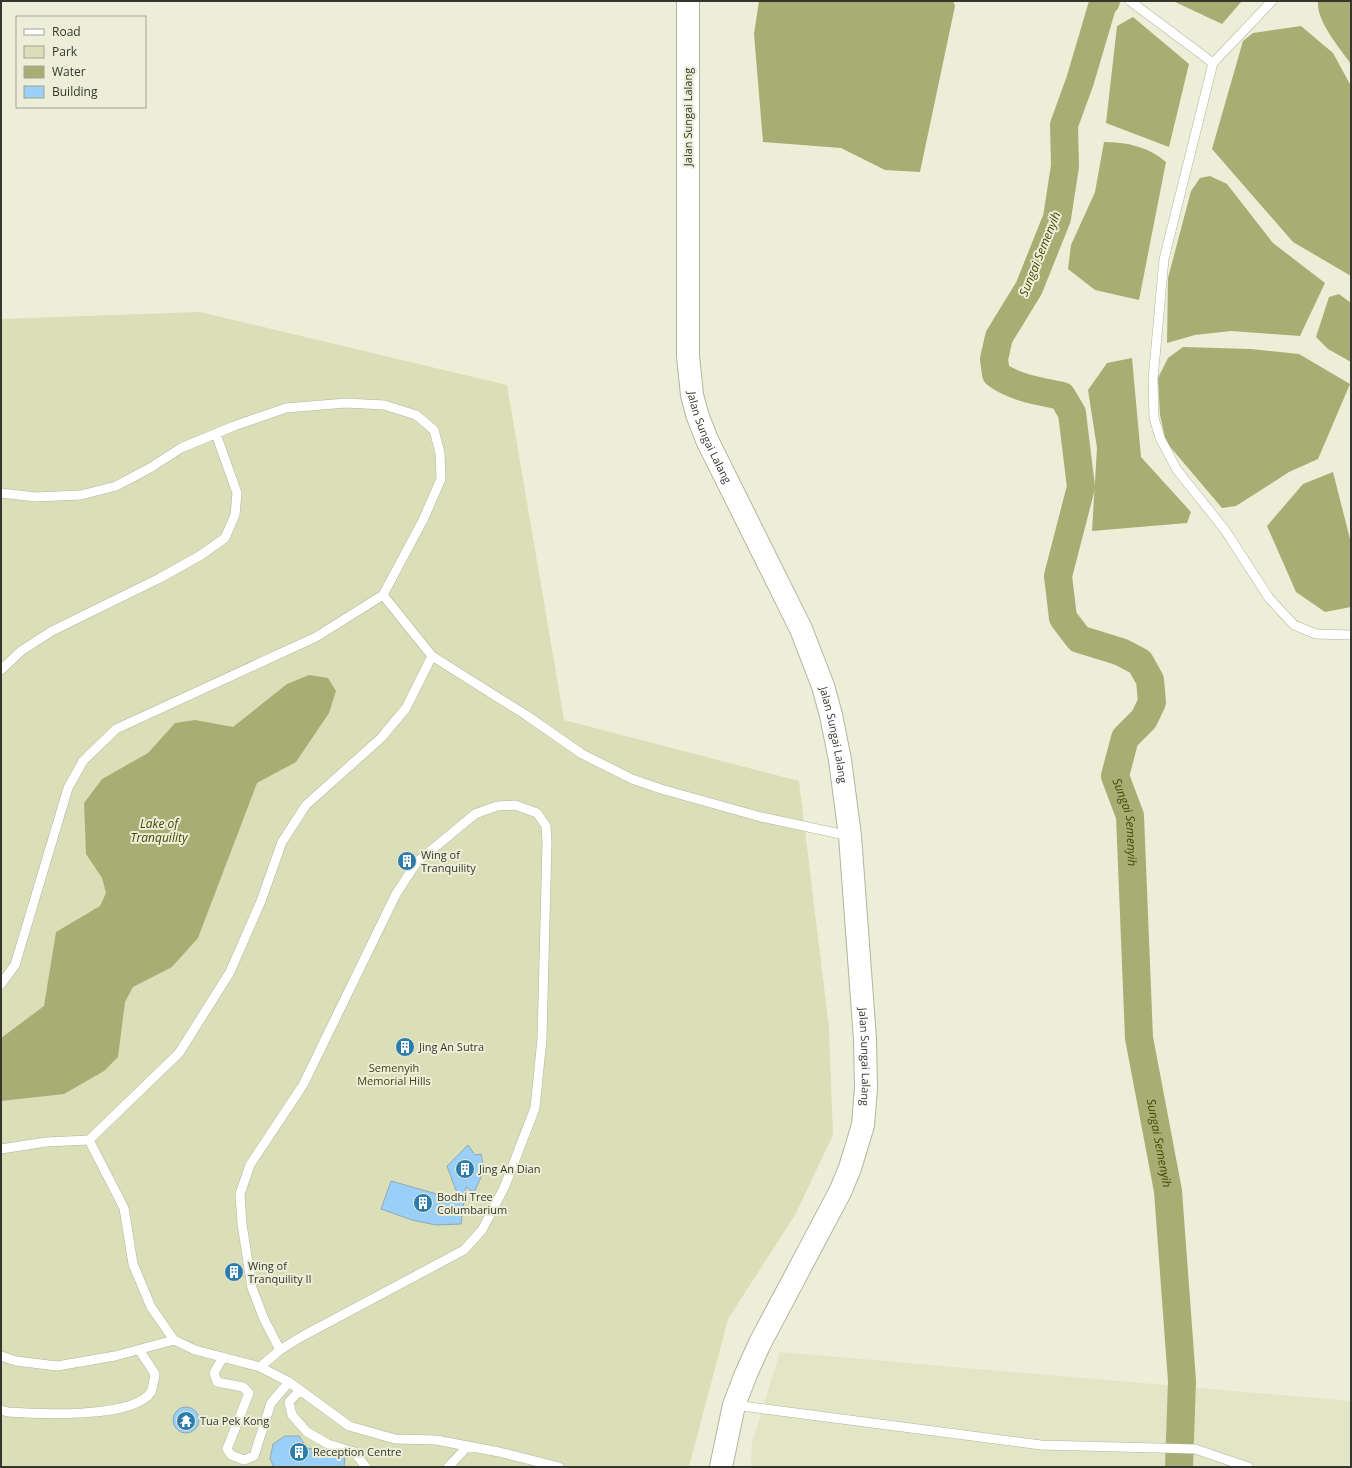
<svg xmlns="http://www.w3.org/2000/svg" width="1352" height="1468" font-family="'Open Sans',sans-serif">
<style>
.built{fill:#e2e5c6}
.green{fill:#dbdfb8}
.water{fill:#a8ae73}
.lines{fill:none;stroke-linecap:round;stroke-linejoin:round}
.river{stroke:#a8ae73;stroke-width:28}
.building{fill:#9ad0f8;stroke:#93a7b6}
.lane-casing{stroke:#b2b59f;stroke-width:10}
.secondary-casing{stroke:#b2b59f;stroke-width:24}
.lane{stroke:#fff;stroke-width:9}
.secondary{stroke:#fff;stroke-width:22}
.labels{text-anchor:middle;stroke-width:4;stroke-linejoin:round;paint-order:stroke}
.street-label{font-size:11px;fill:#35362d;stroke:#eceed7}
.poi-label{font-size:11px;fill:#35362d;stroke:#eceed7;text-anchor:start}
.park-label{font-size:11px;fill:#404316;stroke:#eceed7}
.water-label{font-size:12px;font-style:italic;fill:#444700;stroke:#eceed7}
</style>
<rect width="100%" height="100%" fill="#eceed7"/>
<path class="built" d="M780 1352 1351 1401V1467H751L752 1443Z"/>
<path class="green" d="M200 312 507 385 564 720 799 781 829 1028 833 1135 795 1215 728 1319 689 1467H1V319Z"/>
<path class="water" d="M759 1H953L955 6 920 172 885 170 841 148 763 142 754 34Z
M1173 1H1242L1222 24Z
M1318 1H1351V64C1340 48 1316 21 1318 1Z
M1133 17 1189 64 1169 147 1106 123 1117 26Z
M1301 26 1333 53 1351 86V276L1293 242 1212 149 1243 41 1253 33Z
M1104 142C1127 142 1149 147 1166 162L1139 300 1095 290 1068 269 1071 245 1095 192Z
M1210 176 1227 184 1273 243 1325 283 1300 336 1231 331 1195 335 1167 343 1168 278 1191 191 1200 178Z
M1339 294 1351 303V362L1328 349 1316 337 1329 297Z
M1183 347 1251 349 1299 354 1350 384 1318 459 1289 472 1236 506 1222 508 1166 442 1160 415 1158 378 1168 358Z
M1132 358 1141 457 1191 512 1187 523 1092 531 1097 448 1088 390 1107 363Z
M1333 472 1351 543V607L1325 612 1296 592 1267 526 1303 484Z
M309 675 328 678 336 691 329 713 296 762 257 783 198 938 172 967 133 987 125 1002 118 1057 104 1071 64 1094 1 1101V1038L44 1006 56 932 100 906 106 893 102 878 86 854 84 803 102 779 148 753 175 723 195 720 233 727 287 684Z"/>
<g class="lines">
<path class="river" id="s1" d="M1106 1 1103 3 1080 81 1064 125 1065 166 1057 218 1029 288 999 337 994 359 996 374C1015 388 1039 391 1062 396L1072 413 1081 487 1058 576 1063 618 1079 639 1121 652 1140 662 1150 680 1152 702 1144 719 1125 738 1115 776 1130 816 1139 1038 1168 1191 1182 1381 1179 1467"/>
</g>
<path class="building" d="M468 1145 475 1155 481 1154 483 1164 482 1175 474 1193 466 1187 461 1224 436 1225 412 1220 381 1209 391 1181 437 1194 458 1196 447 1166Z
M173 1420a13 13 0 1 1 26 0a13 13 0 1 1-26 0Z
M285 1436H299L307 1448 345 1456 344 1467H274L270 1459 273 1444Z"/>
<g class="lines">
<g class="lane-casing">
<path id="lane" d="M1130 1 1213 63
M1272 1 1213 63 1164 259 1153 379 1154 418 1160 438 1177 470 1225 530 1269 598 1294 625 1316 634 1351 635
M1 493 36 497 81 495 116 486 150 468 181 448 234 426 286 408 346 403 384 405 416 415 434 430 440 453 441 479 423 520 383 595 316 637 116 729 83 761 68 788 15 965 1 984
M383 595 432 656 526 715 582 754 632 779 661 789 761 817 850 836
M1 670 21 651 52 631 160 578 201 555 225 538 235 515 237 493 216 434
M89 1140 124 1208 133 1264 151 1307 174 1340 195 1350 260 1367 289 1382 349 1426 395 1439 436 1440 499 1452 559 1467
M1 1149 46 1142 89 1140 179 1053 230 972 261 901 282 842 306 805 381 738 406 708 432 656
M1 1356 16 1361 57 1366 115 1356 174 1340
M223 1357 214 1373 217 1382 243 1387 249 1393 227 1449 231 1455 244 1460 254 1456 271 1403 289 1382
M260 1367 280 1350 301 1337 464 1250 482 1230 504 1188 535 1108 542 1039 547 842 546 826 537 813 515 805 497 806 475 814 417 862 396 894 303 1085 250 1165 240 1194 242 1224 252 1288 264 1319 280 1350
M300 1390 289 1402 292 1415 307 1432 328 1444 354 1452 366 1467
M734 1405 1041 1445 1195 1449 1248 1467
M1 1410 8 1412C36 1414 134 1419 151 1392 153 1387 154 1379 155 1374L140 1351
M448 1467 468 1446"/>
</g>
<g class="secondary-casing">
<g id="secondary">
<path id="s2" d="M688 1V356L692 395 697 414 707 440 801 629 823 686 831 715 840 760 850 836 865 1039 866 1088 863 1125 850 1168 840 1192 760 1343 746 1374 734 1405 721 1467"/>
</g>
</g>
<use href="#lane" class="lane"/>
<use href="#secondary" class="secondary"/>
</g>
<defs>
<g id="building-disc" transform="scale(1)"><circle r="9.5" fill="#2b7bac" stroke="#eceed7"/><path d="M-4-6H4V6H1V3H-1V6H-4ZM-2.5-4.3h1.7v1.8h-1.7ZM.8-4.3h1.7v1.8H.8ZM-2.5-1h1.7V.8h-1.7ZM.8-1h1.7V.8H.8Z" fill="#fff"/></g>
<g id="temple-disc" transform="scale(1)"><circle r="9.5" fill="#2b7bac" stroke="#eceed7"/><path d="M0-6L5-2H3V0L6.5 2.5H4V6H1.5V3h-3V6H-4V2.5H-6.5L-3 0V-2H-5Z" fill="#fff"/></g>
</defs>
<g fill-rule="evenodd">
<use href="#building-disc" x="407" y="861"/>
<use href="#building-disc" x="405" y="1047"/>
<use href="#building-disc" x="465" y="1169"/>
<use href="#building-disc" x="423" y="1203"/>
<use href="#building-disc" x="234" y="1272"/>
<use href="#temple-disc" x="186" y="1421"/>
<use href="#building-disc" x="299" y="1452"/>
</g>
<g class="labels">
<g class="street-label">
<text transform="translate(688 117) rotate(-90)" y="4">Jalan Sungai Lalang</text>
<text dy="4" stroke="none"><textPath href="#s2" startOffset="440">Jalan Sungai Lalang</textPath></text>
<text dy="4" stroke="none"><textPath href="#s2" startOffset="764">Jalan Sungai Lalang</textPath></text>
<text dy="4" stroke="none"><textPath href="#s2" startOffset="1088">Jalan Sungai Lalang</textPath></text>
</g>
<g class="poi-label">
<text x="421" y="859">Wing of<tspan x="421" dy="13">Tranquility</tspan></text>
<text x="419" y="1051">Jing An Sutra</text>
<text x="479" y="1173">Jing An Dian</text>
<text x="437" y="1201">Bodhi Tree<tspan x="437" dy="13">Columbarium</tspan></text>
<text x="248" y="1270">Wing of<tspan x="248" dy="13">Tranquility II</tspan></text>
<text x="200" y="1425">Tua Pek Kong</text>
<text x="313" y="1456">Reception Centre</text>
</g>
<g class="park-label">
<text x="394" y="1072">Semenyih<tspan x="394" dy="13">Memorial Hills</tspan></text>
</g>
<g class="water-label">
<text transform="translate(1040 254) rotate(-68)" y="4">Sungai Semenyih</text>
<text dy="4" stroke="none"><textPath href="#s1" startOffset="962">Sungai Semenyih</textPath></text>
<text x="159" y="828">Lake of<tspan x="159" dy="14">Tranquility</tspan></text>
<text dy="4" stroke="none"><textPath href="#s1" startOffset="1286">Sungai Semenyih</textPath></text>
</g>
</g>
<rect width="1352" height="1468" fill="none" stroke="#35362d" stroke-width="4"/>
<rect x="16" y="16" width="130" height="92" fill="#eceed7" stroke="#a3a493"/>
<rect x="24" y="29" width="20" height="6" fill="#ffffff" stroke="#a3a493"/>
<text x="52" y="36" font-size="12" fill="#35362d">Road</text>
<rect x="24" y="46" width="20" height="12" fill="#dbdfb8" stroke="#a3a493"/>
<text x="52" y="56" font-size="12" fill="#35362d">Park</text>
<rect x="24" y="66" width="20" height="12" fill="#a8ae73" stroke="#a3a493"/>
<text x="52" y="76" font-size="12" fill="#35362d">Water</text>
<rect x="24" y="86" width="20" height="12" fill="#9ad0f8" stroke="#a3a493"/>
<text x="52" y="96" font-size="12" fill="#35362d">Building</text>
</svg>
